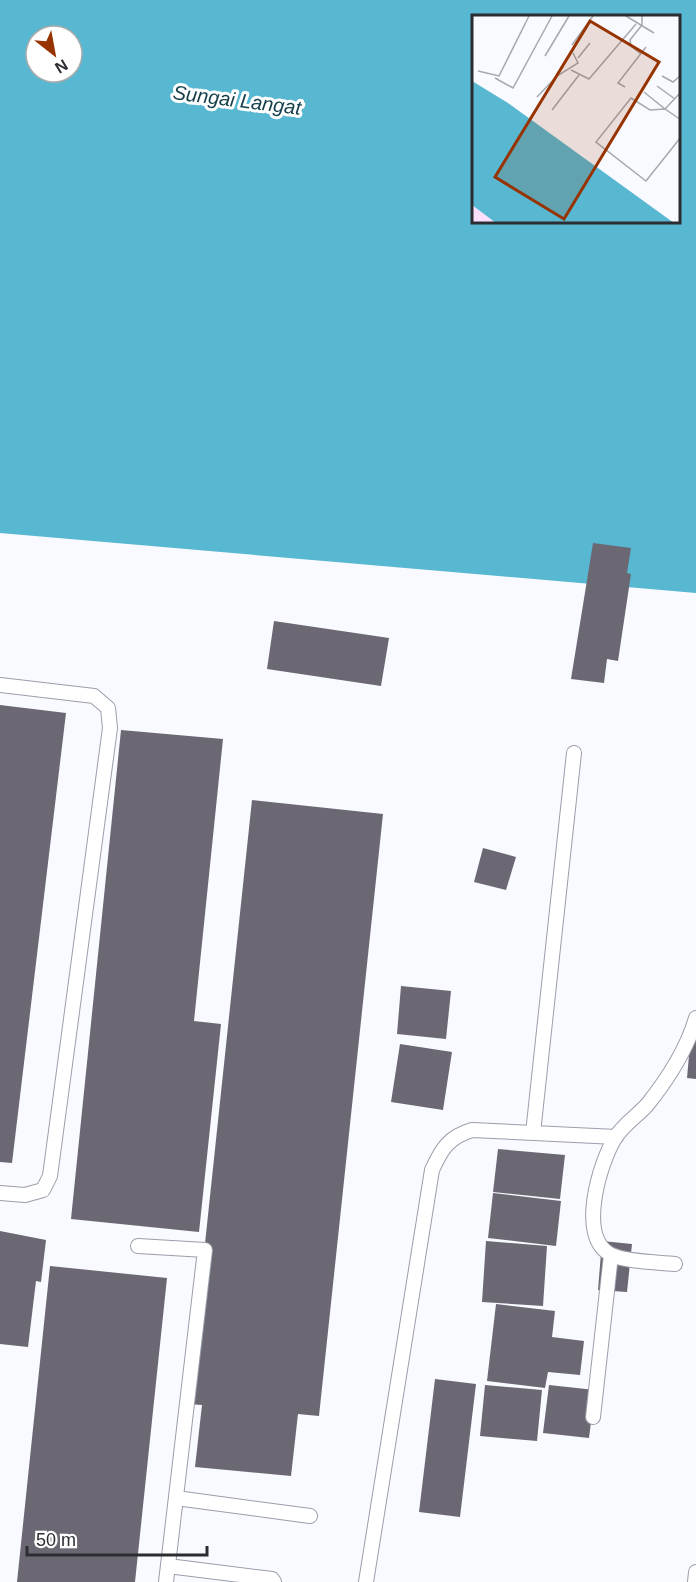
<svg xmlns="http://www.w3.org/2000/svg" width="696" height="1582" font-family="Arial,sans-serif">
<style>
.water{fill:#58b7d1;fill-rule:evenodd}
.building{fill:#6b6873}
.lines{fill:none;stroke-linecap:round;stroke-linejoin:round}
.lane-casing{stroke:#9a9ea9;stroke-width:16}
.lane{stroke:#fff;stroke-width:14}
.labels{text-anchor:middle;stroke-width:6;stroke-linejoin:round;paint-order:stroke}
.water-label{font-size:20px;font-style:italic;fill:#143f4a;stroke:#fff}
.inset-road{fill:none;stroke:#a6a8ad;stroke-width:1.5}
.view{fill:#973300;fill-opacity:0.15;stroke:#973300;stroke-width:3}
.inset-edge{fill:none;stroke:#2b2d32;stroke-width:3}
</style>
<rect width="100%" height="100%" fill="#f8faff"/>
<path class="water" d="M0 0H696V593L0 533ZM474 16H680V222H474ZM36 36H72V72H36Z"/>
<path class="building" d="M593 543 631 548 627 573 631 574 618 661 607 659 604 683 571 679Z
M274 621 389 638 381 686 267 669Z
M0 705 66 713 12 1163 0 1162Z
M121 730 223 739 194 1021 221 1024 199 1232 71 1219Z
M252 800 383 814 319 1416 298 1414 291 1476 195 1467 202 1405 188 1404Z
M483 848 516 857 506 890 474 882Z
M401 986 451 991 446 1039 397 1034Z
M691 1033H696V1079L687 1078Z
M400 1044 452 1052 443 1110 391 1102Z
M498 1149 565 1155 560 1199 493 1192Z
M493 1193 561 1201 556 1246 488 1238Z
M0 1231 46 1240 41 1282 36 1281 28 1347 0 1344Z
M486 1241 547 1246 543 1306 482 1302Z
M602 1241 632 1244 627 1292 598 1290Z
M50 1266 167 1278 135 1582H17Z
M496 1304 555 1311 552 1337 584 1341 580 1375 548 1372 545 1388 487 1381Z
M435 1379 476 1384 460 1517 419 1512Z
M485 1385 542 1390 537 1441 480 1436Z
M549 1385 595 1390 589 1438 543 1433Z"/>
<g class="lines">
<g class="lane-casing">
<path id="lane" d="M0 685 94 696 108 708 110 728 50 1176 43 1190 25 1195 0 1193
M533 1133 574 753
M138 1246 205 1250 166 1582
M675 1264C658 1262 627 1262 612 1255 576 1239 600 1162 615 1138 623 1125 637 1116 647 1105 667 1080 687 1049 696 1018
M593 1417 611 1255
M176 1498 310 1516
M168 1566 272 1579 274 1582
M366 1582 432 1170C442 1148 449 1137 472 1130L616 1137
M695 1582 696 1572"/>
</g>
<use href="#lane" class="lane"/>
</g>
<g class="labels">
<g class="water-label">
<text transform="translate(237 100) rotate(7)" y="7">Sungai Langat</text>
</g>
</g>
<g transform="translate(472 15)">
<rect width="208" height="208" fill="#f8faff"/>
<path d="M0 190 24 208H0Z" fill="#fae0fd"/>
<path d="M0 66 36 88 202 208H24L0 190Z" fill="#58b7d1"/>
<path class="inset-road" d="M154 1 182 18M100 30 121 1M169 39 159 31 158 25 170 10V1M73 41 97 1M106 43 118 28M99 55 117 64 164 9M6 56 27 61 57 1M190 61 201 67 209 60M23 63 41 73 80 1M185 71 203 84M153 72 146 68 174 32M172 77 193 94 209 77M65 82 85 61 106 48 101 38M80 95 107 60M209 105 193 94 178 95 159 83 124 127 174 166 209 122"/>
<path class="view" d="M118 6 187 47 92 204 23 162Z"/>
<rect width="208" height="208" class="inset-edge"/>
</g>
<g transform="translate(54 54) rotate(149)"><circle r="28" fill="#ffffff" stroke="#aaabad" stroke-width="1.5"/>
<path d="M0-4.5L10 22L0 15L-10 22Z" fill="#973300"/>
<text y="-9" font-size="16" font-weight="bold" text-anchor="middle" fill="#2b2d32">N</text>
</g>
<path d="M27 1546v9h180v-9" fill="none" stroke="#2b2d32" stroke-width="3"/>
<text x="36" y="1546" font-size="18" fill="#2b2d32" stroke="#ffffff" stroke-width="4.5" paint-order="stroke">50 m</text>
</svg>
